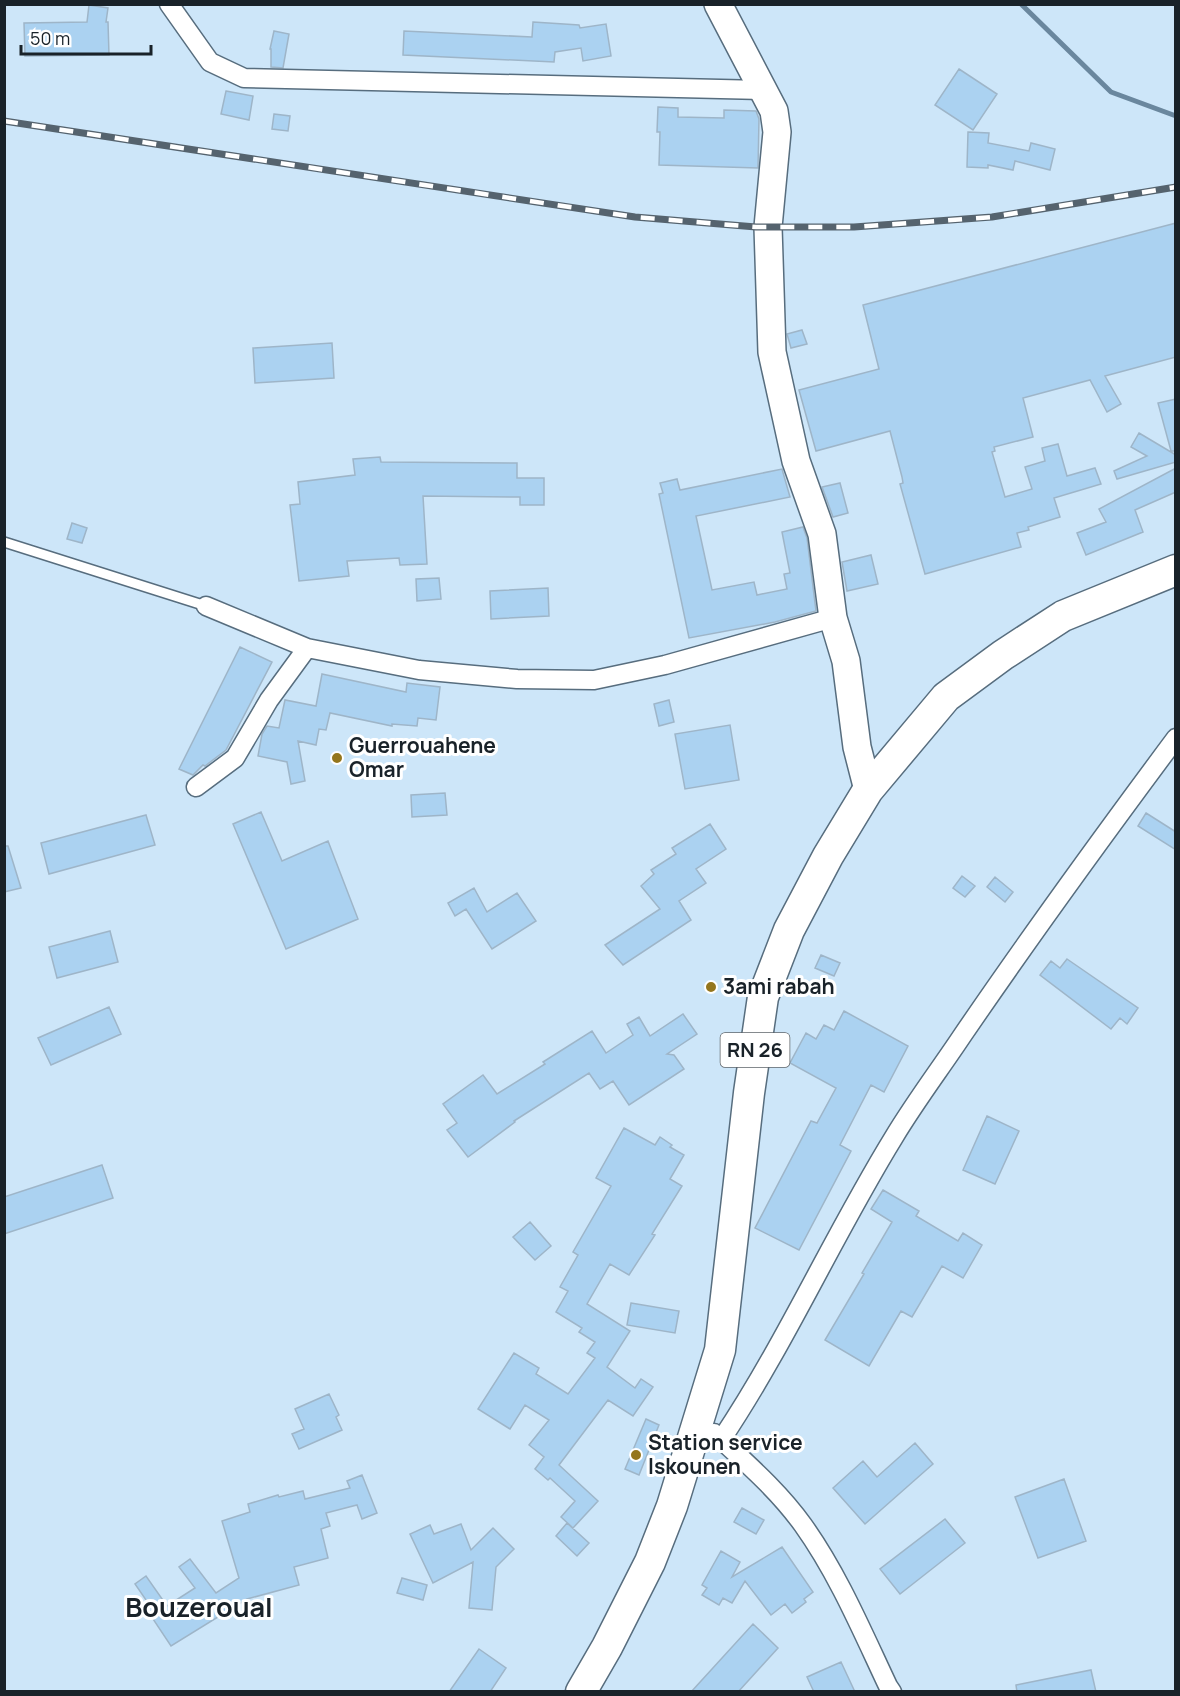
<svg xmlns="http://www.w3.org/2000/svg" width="1180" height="1696" font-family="Manrope,sans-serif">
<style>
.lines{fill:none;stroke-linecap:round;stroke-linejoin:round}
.stream{stroke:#6a879e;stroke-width:5}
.building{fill:#abd2f1;stroke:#9eb5c8;stroke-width:1.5}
.lane-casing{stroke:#576d7e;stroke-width:12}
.street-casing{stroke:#576d7e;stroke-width:21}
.secondary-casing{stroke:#576d7e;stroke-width:30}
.primary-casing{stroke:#576d7e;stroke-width:33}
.lane{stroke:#fff;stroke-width:9}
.street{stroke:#fff;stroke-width:18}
.secondary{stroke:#fff;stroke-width:27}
.primary{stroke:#fff;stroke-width:30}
.rail-casing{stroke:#55636e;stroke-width:7}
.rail{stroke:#fff;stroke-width:4.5;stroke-dasharray:14;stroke-linecap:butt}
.poi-dot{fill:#94761d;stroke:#fff;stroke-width:2}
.labels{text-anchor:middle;stroke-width:6;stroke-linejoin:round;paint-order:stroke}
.shield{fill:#fff;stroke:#5e6469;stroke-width:1.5}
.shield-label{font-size:20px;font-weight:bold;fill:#192229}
.poi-label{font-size:21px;font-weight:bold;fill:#192229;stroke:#fff;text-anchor:start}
.district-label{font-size:27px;font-weight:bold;fill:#192229;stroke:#fff}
</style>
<rect width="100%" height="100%" fill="#cde6f9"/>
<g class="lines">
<path class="stream" d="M1021 4 1111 92 1176 116"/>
</g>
<path class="building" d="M89 5 108 8 106 22H108L109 55 25 56 24 23 87 22Z
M533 22 579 25 580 28 606 24 611 56 583 61 581 48 555 52 554 62 403 55 404 31 532 37Z
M274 31 289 34 283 68 271 67V49H270Z
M959 69 997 94 973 130 935 105Z
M226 91 253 96 249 120 221 114Z
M658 107 678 108V117L724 118V110L756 111 759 119 758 168 659 165 660 132H657Z
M274 114 290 116 288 131 272 129Z
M968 132 989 133 988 143 1029 151 1031 143 1055 149 1050 170 1015 161 1013 170 988 165V168L967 167Z
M1176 223V357L1105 376 1121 404 1107 412 1090 380 1023 398 1033 437 994 447 995 451 992 452 1005 497 1032 489 1025 467 1045 461 1042 448 1058 444 1067 476 1095 468 1101 484 1054 498 1060 517 1028 527 1029 530 1017 533 1021 547 925 574 900 484 903 483 902 477 890 431 816 451 799 390 879 369 863 305Z
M802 330 807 344 791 348 787 334Z
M332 343 334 378 255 383 253 348Z
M1176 399V451H1171L1158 403Z
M1139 433 1176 455V462L1117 479 1114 471 1147 456 1131 447Z
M380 457 381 462 517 463V478H544V505H520V497L423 496 427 564 400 565 399 558 347 561 349 576 299 581 290 505 300 504 298 482 355 475 353 459Z
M1176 468V492L1135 510 1143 532 1086 555 1077 533 1106 522 1099 509Z
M782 469 790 497 696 516 712 590 754 582 757 595 787 589 784 574 790 573 782 532 803 527 807 538 816 611 775 622 689 638 659 494 663 493 660 483 677 479 680 490Z
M840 483 848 513 833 517 822 487Z
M72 523 87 528 82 543 67 539Z
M871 555 878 584 847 591 842 562Z
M439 578 441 599 417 601 416 579Z
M548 588 549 616 491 619 490 591Z
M240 647 272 662 226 750 205 766 203 765 193 775 179 769Z
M322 674 406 692 407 683 440 687 436 720 418 718 417 726 392 724V726L330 713 326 730 319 729 316 745 298 741 305 781 291 784 287 762 258 756 262 734 267 726 279 728 285 700 316 706Z
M669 700 674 722 659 726 654 704Z
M730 725 739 780 685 789 675 734Z
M445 793 447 815 412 817 411 795Z
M261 812 282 861 328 841 358 919 286 949 233 824Z
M1146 813 1176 832V850L1138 826Z
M146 815 155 845 49 874 41 843Z
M710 824 726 849 696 869 706 883 679 901 691 920 623 965 605 945 660 909 641 886 654 874 651 870 676 854 672 848Z
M4 846H8L21 888 4 892Z
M962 876 975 886 965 897 953 888Z
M995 877 1013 892 1005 902 987 887Z
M474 888 487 912 517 893 536 921 492 949 466 909 455 916 448 903Z
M110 931 118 962 57 978 49 947Z
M821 955 840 963 834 976 815 968Z
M1067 959 1138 1008 1127 1024 1120 1018 1111 1029 1040 975 1051 961 1060 968Z
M109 1007 121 1034 51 1065 38 1038Z
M844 1011 908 1046 884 1092 871 1085 840 1145 851 1151 799 1250 755 1228 811 1121 817 1123 836 1088 790 1063 806 1033 816 1039 824 1025 834 1030Z
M683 1014 697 1034 667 1054 674 1055 684 1069 629 1105 613 1081 600 1089 589 1073 514 1121 515 1122 468 1157 447 1130 457 1123 443 1104 483 1075 497 1094 545 1064 543 1062 592 1031 606 1053 633 1035 627 1024 639 1017 650 1036Z
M987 1116 1019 1131 995 1184 963 1170Z
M624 1128 655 1145 660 1137 672 1145 670 1147 684 1155 670 1179 682 1186 652 1234 655 1235 629 1275 610 1264 587 1304 630 1331 607 1367 635 1388 641 1379 653 1387 633 1416 608 1400 559 1465 598 1501 573 1528 561 1517 575 1501 550 1478 548 1480 535 1469 544 1457 529 1445 549 1420 525 1405 510 1429 478 1409 514 1353 539 1368 536 1374 568 1394 595 1358 587 1353 595 1342 579 1332 582 1328 556 1312 568 1291 560 1287 578 1255 573 1252 611 1186 596 1178Z
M102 1165 113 1198 4 1234V1197Z
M883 1190 919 1211 916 1216 958 1241 963 1233 982 1245 963 1278 942 1266 912 1317 901 1311 869 1366 825 1340 864 1274 862 1273 892 1222 871 1209Z
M530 1222 551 1246 535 1260 513 1237Z
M631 1303 679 1311 675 1333 627 1325Z
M329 1394 339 1415 336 1417 342 1430 299 1449 292 1434 304 1429 295 1409Z
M646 1419 659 1425 639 1475 625 1469Z
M915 1443 933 1464 865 1524 833 1488 863 1461 877 1477Z
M362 1475 377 1513 362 1519 357 1505 326 1513 330 1526 321 1529 328 1558 294 1567 299 1585 247 1599 171 1646 151 1616 155 1613 135 1584 146 1576 167 1606 195 1588 179 1567 190 1559 216 1593 239 1578 222 1521 250 1512 248 1504 278 1495 279 1497 303 1491 305 1499 350 1488 347 1481Z
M1064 1479 1086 1541 1038 1558 1015 1497Z
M742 1508 764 1520 756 1534 734 1522Z
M945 1519 965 1543 900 1594 880 1569Z
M567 1523 589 1543 577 1556 556 1536Z
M461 1524 471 1550 493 1528 514 1549 496 1567 492 1610 469 1608 473 1562 433 1583 410 1534 430 1525 434 1534Z
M782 1547 813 1592 804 1599 806 1602 792 1613 785 1604 771 1615 745 1581 732 1603 723 1598 719 1605 702 1595 707 1588 702 1585 721 1551 740 1562 732 1577Z
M402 1578 427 1585 423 1600 397 1593Z
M753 1624 778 1648 738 1692H691Z
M479 1649 506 1668 490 1692H449Z
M841 1662 855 1692H814L807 1677Z
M1091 1670 1096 1692H1017L1016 1685Z"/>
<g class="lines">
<g class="lane-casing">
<path id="lane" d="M4 542 206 606"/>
</g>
<g class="street-casing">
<path id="street" d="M169 4 210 62 244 78 763 90
M206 606 307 648 419 670 517 679 594 680 665 665 833 618
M196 787 235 758 269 700 307 648
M714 1433C745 1462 778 1490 803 1525 838 1574 862 1631 888 1686L892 1692
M721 1440C786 1343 833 1236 894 1137 915 1102 940 1069 962 1036 1031 935 1103 836 1176 738"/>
</g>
<g class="secondary-casing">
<path id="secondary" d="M718 4 774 111 777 132 768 227 772 352 796 461 822 534 833 618 846 661 857 747 868 790"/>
</g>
<g class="primary-casing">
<path id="primary" d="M581 1692 607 1647 650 1562 672 1506 720 1350 749 1093 763 997 789 930 828 856 868 790 946 697 1003 655 1063 616 1176 570"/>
</g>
<use href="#lane" class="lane"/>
<use href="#street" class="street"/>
<use href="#secondary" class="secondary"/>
<use href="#primary" class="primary"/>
<g class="rail-casing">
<path id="rail" d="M4 121 635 217 756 227H854L992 217 1176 187"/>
</g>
<use href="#rail" class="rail"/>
</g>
<g class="poi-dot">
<circle cx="337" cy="758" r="6"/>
<circle cx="711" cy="987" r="6"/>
<circle cx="636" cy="1455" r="6"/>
</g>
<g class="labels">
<rect class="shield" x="720.5" y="1033" width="69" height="34" rx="4.5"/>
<g class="shield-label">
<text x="755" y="1057">RN 26</text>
</g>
<g class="poi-label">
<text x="349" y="753">Guerrouahene<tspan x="349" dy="24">Omar</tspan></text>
<text x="723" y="994">3ami rabah</text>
<text x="648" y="1450">Station service<tspan x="648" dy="24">Iskounen</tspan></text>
</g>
<g class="district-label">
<text x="199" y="1617">Bouzeroual</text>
</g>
</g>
<rect width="1180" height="1696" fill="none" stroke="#192229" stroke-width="12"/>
<path d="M21 45v9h130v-9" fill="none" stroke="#192229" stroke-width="3"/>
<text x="30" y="45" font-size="18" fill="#192229" stroke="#ffffff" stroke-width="4.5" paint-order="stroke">50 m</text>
</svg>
